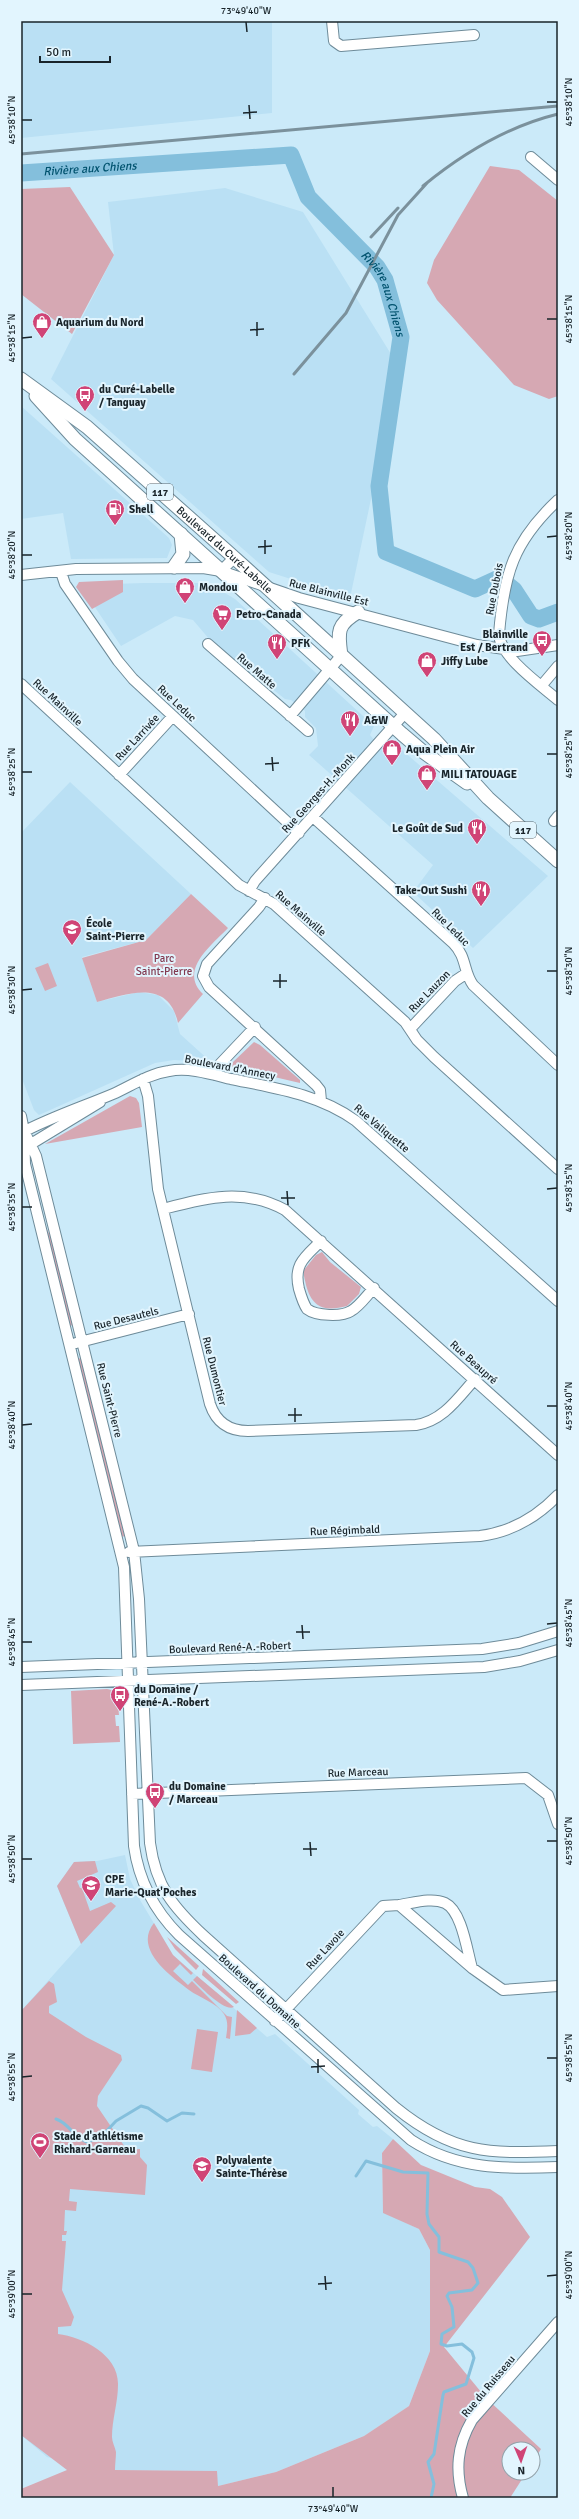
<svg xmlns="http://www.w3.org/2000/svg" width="579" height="2519" font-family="Signika,sans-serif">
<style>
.built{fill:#bae0f4}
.green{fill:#d6a8b3}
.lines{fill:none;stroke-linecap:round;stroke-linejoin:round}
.stream{stroke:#84bfdc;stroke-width:3}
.river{stroke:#84bfdc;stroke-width:17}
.minor-casing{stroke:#6e8b99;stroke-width:12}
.major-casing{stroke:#6e8b99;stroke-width:15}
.minor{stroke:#fff;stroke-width:10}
.major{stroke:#fff;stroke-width:13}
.rail{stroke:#7b919c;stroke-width:3}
.ticks{fill:none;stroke:#19242a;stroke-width:1.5}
.labels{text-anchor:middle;stroke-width:4;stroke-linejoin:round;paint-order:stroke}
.shield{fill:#e2f5fe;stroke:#55636a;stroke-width:1}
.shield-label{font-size:10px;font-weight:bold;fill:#19242a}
.poi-label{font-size:11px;font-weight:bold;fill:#19242a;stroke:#e2f5fe;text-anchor:start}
.street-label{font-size:11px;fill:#19242a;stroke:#e2f5fe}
.park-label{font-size:11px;fill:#823950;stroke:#e2f5fe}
.water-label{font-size:12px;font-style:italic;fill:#00526e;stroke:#e2f5fe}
.neatline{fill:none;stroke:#19242a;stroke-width:1.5}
.ticks-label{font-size:10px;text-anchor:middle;fill:#19242a}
</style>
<rect width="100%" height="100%" fill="#cbeaf9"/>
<path class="built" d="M21 21H272V113L21 138Z
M225 188 303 212 399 367 350 598 269 572 51 379 114 255 108 202Z
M21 406 169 538 172 545 167 558 71 559 63 513 21 519Z
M144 583H202L220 590 235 599 374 726 370 735 385 753 395 744 548 876 473 948 413 892 433 865 309 755 318 746 316 728 305 717V711L291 700 285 699 210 640 193 620 175 616 121 646 80 585Z
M70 782 191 894 146 940 82 957 97 1002 139 992 158 995 174 1011 180 1034 211 1062 174 1060 155 1063 39 1115 34 1110 21 1076V833Z
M125 1855 130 1879 140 1900 173 1955 267 2037 275 2034 359 2110 358 2114 373 2127 377 2126 393 2139 382 2153 383 2212 419 2229 430 2250V2351L409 2406 364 2436 276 2472 218 2486 216 2471 99 2470 47 2457 21 2435V2011L81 1944 57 1886 74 1862 97 1861Z"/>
<path class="green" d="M490 166 519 170 558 201V396L549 399 514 385 437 300 427 283 434 260Z
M70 187 114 255 72 334 21 294V189Z
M123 580V592L92 609 76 587 79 582Z
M191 894 228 928C212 945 178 970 203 994L178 1023C168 978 128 994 97 1002L82 958 146 940Z
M48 963 57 986 45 991 35 968Z
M254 1042 260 1045 300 1080V1083L231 1067 233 1062Z
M130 1096 136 1098 139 1103 142 1127 45 1144Z
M45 1225 54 1244 74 1325 68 1326Z
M322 1252 330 1262 361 1287 359 1294 347 1306C325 1312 312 1308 306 1285 305 1280 303 1275 304 1270L316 1255Z
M82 1358 126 1536 120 1537 76 1359Z
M107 1689C121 1691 118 1704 119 1715H115L116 1726H119L120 1742 73 1744 71 1691Z
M95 1861 98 1872 77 1881 80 1888H82L90 1911 111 1902 116 1906 81 1944 57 1886 74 1862Z
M154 1923 173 1955 193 1973 191 1975 180 1964 173 1971 188 1985 192 1981 227 2016 232 2017 230 2039 226 2038C227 2030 229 2022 224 2014 217 2003 200 1998 189 1990 170 1976 133 1949 154 1923Z
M167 1937 199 1966 196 1970 175 1949Z
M203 1969 239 2002 236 2004 202 1975Z
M197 1976 234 2007C224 2012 201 1987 193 1980Z
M49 1981 54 1984 57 2002 49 2006V2013L86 2037 121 2055 122 2060 98 2096 97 2106 127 2150 140 2149V2157L147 2165 145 2195 70 2189 69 2201 77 2202 76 2211 65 2210 64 2231H67L66 2235H62V2241H66L62 2290 74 2317 71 2326 58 2327V2334C83 2337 119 2355 118 2385 118 2402 112 2420 112 2437 112 2442 115 2447 116 2452 116 2457 115 2464 115 2470L217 2471 218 2486 276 2472 364 2436 409 2406 430 2351V2250L419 2229 383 2213 382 2153 393 2139 421 2165 475 2187 490 2189 502 2197 530 2237 444 2347 486 2398 541 2449 533 2462V2449H509V2473H526L510 2498H21V2489L67 2470 21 2435V2011Z
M237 2010 257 2028 250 2034 235 2036Z
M197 2029 218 2032 212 2072 191 2069Z"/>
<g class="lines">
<path class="stream" d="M56 2119C69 2123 74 2138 87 2142L101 2137 116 2121 141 2106 148 2108 167 2121 182 2113 194 2114
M356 2176 366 2161 403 2172 428 2173 427 2214 429 2224 439 2237V2252L468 2262 473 2268 478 2283 472 2290 449 2293 447 2296 452 2307 454 2327 442 2334 441 2344 447 2346 462 2344 472 2352 474 2358 466 2384 444 2392 443 2395 434 2454 428 2462 434 2484 431 2498"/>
<path class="river" id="s1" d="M21 173 291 155 308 197 377 267 385 280 401 337 379 486 386 552 475 589 499 578 514 590 531 616 539 619 558 612"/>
<g class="minor-casing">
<path id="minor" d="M332 21 334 41 341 46 474 35
M531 157 558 180
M558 500C513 542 504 574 499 634 500 657 542 686 558 700
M221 571 234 558
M61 572 65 584 118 661 133 679 299 833
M21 575 76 569 203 568 221 571 299 598 477 645 517 651 558 645
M208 644 308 731
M21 684 239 885 274 904 405 1022 417 1040 434 1057 558 1169
M542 685 558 666
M290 716 341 656
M119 775 173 716
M313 817 453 943C467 957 463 971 473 985L558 1065
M554 821 558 816
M249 891 255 881 405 713
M265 898 259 907 207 964 203 976 209 987 316 1085 320 1090 321 1101
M410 1029 455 981 467 973
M215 1075 220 1064 255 1027
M143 1079 148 1096 158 1189 210 1404C216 1422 229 1431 248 1431L416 1425C443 1421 458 1398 475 1379
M21 1116 24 1131 25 1164 124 1567 134 1846C139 1882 154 1910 179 1935L411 2140C457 2170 505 2169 558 2167
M21 1133C51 1117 82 1107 113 1094 131 1086 148 1074 169 1071 189 1067 211 1074 231 1079 275 1088 319 1094 356 1121L558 1301
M26 1135 36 1156 134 1551 139 1599 150 1843C156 1887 173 1907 204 1936L396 2108C453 2154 489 2154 558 2151
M26 1147 100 1102
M163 1209C205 1198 243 1187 285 1210L558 1455
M321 1241C305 1257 293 1264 299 1289 301 1296 303 1303 307 1309 316 1316 342 1317 351 1311 360 1306 367 1295 374 1288
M76 1343 189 1314
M129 1552 480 1536C511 1532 537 1517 558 1495
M21 1667 482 1649 519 1643 558 1631
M21 1685 484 1667 520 1661 558 1650
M132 1794 526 1778 548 1795 558 1824
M399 1905C413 1903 432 1897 445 1903 462 1911 467 1951 472 1968
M275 2021 383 1906 399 1905 472 1968 503 1990 558 1986
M463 2498C455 2470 457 2446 472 2420L558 2322"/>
</g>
<g class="major-casing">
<g id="major">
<path id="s2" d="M21 379 87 427 229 553 434 739 488 798 558 861"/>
<path d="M36 396 75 439 402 734 422 751 467 783"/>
<path d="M174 567 183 554 181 534"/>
<path d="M341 656C338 632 336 625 358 612"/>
</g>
</g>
<use href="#minor" class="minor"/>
<use href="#major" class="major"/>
<path class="rail" d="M21 154 558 106
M423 186C462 154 509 126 558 114
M371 237 398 208
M294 374 346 313 398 215 427 183"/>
</g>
<path class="ticks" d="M246 22 247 32M547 102H557M249 105 250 119M243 113 257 112M22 120H32M547 319H557M257 322V336M250 330 264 329M22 338 32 337M547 537 557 536M265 540V554M258 547 272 546M22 555H32M547 754H557M272 757 273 771M265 764 279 763M22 772H32M547 971H557M280 974V988M273 981H287M22 990 32 989M547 1189 557 1188M287 1191 288 1205M281 1198H295M22 1207H32M547 1406H557M295 1408V1422M288 1415H302M22 1425 32 1424M547 1624 557 1623M302 1625 303 1639M296 1632H310M22 1642H32M547 1841H557M310 1842 311 1856M303 1849H317M22 1859H32M547 2058H557M318 2059V2073M311 2067 325 2066M22 2077 32 2076M325 2276 326 2290M547 2276 557 2275M318 2284 332 2283M22 2294H32M333 2487V2497"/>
<defs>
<g id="shop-pin" transform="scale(1)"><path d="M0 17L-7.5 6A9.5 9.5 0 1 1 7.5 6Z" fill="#d04476" stroke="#e2f5fe"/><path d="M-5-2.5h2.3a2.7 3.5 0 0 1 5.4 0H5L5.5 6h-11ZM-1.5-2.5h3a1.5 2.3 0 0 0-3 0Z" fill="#fff"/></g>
<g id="bus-pin" transform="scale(1)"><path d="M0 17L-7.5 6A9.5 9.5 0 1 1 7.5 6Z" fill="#d04476" stroke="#e2f5fe"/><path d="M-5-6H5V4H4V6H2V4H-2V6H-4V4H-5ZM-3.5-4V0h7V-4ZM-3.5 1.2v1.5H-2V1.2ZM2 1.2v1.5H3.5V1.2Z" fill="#fff"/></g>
<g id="fuel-pin" transform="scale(1)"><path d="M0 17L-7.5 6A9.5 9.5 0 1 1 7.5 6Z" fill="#d04476" stroke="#e2f5fe"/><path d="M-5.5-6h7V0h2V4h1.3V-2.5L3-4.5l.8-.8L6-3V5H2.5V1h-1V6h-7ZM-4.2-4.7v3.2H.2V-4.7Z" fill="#fff"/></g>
<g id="supermarket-pin" transform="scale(1)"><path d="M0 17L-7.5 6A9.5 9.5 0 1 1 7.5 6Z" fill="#d04476" stroke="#e2f5fe"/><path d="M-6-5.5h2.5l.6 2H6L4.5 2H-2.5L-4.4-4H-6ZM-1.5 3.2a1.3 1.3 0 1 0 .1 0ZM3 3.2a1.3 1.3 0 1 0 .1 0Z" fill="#fff"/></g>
<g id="restaurant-pin" transform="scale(1)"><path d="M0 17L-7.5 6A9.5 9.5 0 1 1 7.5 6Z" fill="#d04476" stroke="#e2f5fe"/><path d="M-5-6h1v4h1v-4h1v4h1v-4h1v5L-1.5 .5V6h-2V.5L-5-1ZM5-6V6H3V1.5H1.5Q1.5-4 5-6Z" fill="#fff"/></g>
<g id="school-pin" transform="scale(1)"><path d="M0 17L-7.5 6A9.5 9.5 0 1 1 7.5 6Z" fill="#d04476" stroke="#e2f5fe"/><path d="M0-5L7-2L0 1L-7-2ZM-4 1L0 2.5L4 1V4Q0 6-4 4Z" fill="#fff"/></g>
<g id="stadium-pin" transform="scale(1)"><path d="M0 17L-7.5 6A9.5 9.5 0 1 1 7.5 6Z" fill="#d04476" stroke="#e2f5fe"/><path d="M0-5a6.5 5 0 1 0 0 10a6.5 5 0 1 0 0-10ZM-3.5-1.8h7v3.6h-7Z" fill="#fff"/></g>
</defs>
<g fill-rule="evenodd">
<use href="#shop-pin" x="42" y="322"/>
<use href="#bus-pin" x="85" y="395"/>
<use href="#fuel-pin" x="115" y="509"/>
<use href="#shop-pin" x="185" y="587"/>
<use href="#supermarket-pin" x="222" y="614"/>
<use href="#bus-pin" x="542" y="640"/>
<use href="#restaurant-pin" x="277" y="643"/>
<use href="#shop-pin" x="427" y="661"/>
<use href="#restaurant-pin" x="350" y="720"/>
<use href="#shop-pin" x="392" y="749"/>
<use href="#shop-pin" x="427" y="774"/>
<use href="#restaurant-pin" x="477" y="828"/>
<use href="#restaurant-pin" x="481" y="890"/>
<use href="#school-pin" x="72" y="929"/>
<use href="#bus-pin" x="120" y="1695"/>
<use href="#bus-pin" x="155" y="1792"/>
<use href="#school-pin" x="91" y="1885"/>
<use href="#stadium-pin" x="40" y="2142"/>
<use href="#school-pin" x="202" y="2166"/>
</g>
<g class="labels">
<g class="shield">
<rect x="147" y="484" width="26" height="16" rx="3"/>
<rect x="510" y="822" width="26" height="16" rx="3"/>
</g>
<g class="shield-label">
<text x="160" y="496">117</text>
<text x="523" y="834">117</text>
</g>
<g class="poi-label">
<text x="56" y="326">Aquarium du Nord</text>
<text x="99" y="393">du Curé-Labelle<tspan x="99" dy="13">/ Tanguay</tspan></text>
<text x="129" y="513">Shell</text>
<text x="199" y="591">Mondou</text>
<text x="236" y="618">Petro-Canada</text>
<text x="528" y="638" text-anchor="end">Blainville<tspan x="528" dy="13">Est / Bertrand</tspan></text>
<text x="291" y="647">PFK</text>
<text x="441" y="665">Jiffy Lube</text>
<text x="364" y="724">A&amp;W</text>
<text x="406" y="753">Aqua Plein Air</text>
<text x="441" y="778">MILI TATOUAGE</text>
<text x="463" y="832" text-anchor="end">Le Goût de Sud</text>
<text x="467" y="894" text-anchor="end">Take-Out Sushi</text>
<text x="86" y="927">École<tspan x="86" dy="13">Saint-Pierre</tspan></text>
<text x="134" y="1693">du Domaine /<tspan x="134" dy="13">René-A.-Robert</tspan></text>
<text x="169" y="1790">du Domaine<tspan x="169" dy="13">/ Marceau</tspan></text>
<text x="105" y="1883">CPE<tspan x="105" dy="13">Marie-Quat'Poches</tspan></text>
<text x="54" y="2140">Stade d'athlétisme<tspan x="54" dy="13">Richard-Garneau</tspan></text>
<text x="216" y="2164">Polyvalente<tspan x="216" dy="13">Sainte-Thérèse</tspan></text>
</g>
<g class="street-label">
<text dy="4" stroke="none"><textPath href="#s2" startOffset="266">Boulevard du Curé-Labelle</textPath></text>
<text transform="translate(494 589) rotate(-79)" y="4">Rue Dubois</text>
<text transform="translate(329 592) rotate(14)" y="4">Rue Blainville Est</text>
<text transform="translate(257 671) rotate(41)" y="4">Rue Matte</text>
<text transform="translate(58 702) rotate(43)" y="4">Rue Mainville</text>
<text transform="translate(177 703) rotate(43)" y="4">Rue Leduc</text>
<text transform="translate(137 737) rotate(-47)" y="4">Rue Larrivée</text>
<text transform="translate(318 793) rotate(-48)" y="4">Rue Georges-H.-Monk</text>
<text transform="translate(301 913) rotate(41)" y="4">Rue Mainville</text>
<text transform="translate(451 927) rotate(45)" y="4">Rue Leduc</text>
<text transform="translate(429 991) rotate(-46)" y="4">Rue Lauzon</text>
<text transform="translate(230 1067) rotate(11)" y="4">Boulevard d'Annecy</text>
<text transform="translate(382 1128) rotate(40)" y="4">Rue Valiquette</text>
<text transform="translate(126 1318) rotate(-14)" y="4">Rue Desautels</text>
<text transform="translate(474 1362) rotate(42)" y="4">Rue Beaupré</text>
<text transform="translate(215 1371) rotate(76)" y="4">Rue Dumontier</text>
<text transform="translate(110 1400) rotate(76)" y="4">Rue Saint-Pierre</text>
<text transform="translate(345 1530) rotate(-2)" y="4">Rue Régimbald</text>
<text transform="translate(230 1647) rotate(-2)" y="4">Boulevard René-A.-Robert</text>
<text transform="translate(358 1772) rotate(-2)" y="4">Rue Marceau</text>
<text transform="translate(325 1949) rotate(-47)" y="4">Rue Lavoie</text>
<text transform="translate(260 1991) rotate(42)" y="4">Boulevard du Domaine</text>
<text transform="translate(488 2386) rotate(-50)" y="4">Rue du Ruisseau</text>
</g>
<g class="park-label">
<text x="164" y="962">Parc<tspan x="164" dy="13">Saint-Pierre</tspan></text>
</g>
<g class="water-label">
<text dy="4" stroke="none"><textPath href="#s1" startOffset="69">Rivière aux Chiens</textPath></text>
<text dy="4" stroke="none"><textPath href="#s1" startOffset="441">Rivière aux Chiens</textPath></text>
</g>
</g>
<rect width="579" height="2519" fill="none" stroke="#e2f5fe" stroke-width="44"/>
<g transform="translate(521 2461) rotate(178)"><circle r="19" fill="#e2f5fe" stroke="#92a1a9"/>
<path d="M0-3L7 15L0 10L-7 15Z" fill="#d04476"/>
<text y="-6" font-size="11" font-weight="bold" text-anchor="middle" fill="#19242a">N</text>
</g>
<path d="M40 56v6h70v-6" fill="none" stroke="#19242a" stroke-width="2"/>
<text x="46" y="56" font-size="12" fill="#19242a" stroke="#e2f5fe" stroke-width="3" paint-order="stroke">50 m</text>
<rect x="22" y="22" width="535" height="2475" class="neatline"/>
<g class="ticks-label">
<text x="246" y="14">73°49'40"W</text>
<text transform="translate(568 102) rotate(-90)" y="4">45°38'10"N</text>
<text transform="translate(11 120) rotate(-90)" y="4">45°38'10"N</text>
<text transform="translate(568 319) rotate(-90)" y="4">45°38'15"N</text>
<text transform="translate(11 338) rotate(-90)" y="4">45°38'15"N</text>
<text transform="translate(568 536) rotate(-90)" y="4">45°38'20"N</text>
<text transform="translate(11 555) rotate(-90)" y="4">45°38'20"N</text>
<text transform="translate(568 754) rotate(-90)" y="4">45°38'25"N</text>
<text transform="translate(11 772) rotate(-90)" y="4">45°38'25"N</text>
<text transform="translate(568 971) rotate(-90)" y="4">45°38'30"N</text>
<text transform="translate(11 990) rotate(-90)" y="4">45°38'30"N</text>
<text transform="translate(568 1188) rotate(-90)" y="4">45°38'35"N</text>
<text transform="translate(11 1207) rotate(-90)" y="4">45°38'35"N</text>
<text transform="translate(568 1406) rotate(-90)" y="4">45°38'40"N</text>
<text transform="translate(11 1425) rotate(-90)" y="4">45°38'40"N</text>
<text transform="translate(568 1623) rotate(-90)" y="4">45°38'45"N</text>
<text transform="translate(11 1642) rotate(-90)" y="4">45°38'45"N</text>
<text transform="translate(568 1841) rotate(-90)" y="4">45°38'50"N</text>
<text transform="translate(11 1859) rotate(-90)" y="4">45°38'50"N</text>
<text transform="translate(568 2058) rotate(-90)" y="4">45°38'55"N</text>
<text transform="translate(11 2077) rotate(-90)" y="4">45°38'55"N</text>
<text transform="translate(568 2275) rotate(-90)" y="4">45°39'00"N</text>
<text transform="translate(11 2294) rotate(-90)" y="4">45°39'00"N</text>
<text x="333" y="2512">73°49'40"W</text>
</g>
</svg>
